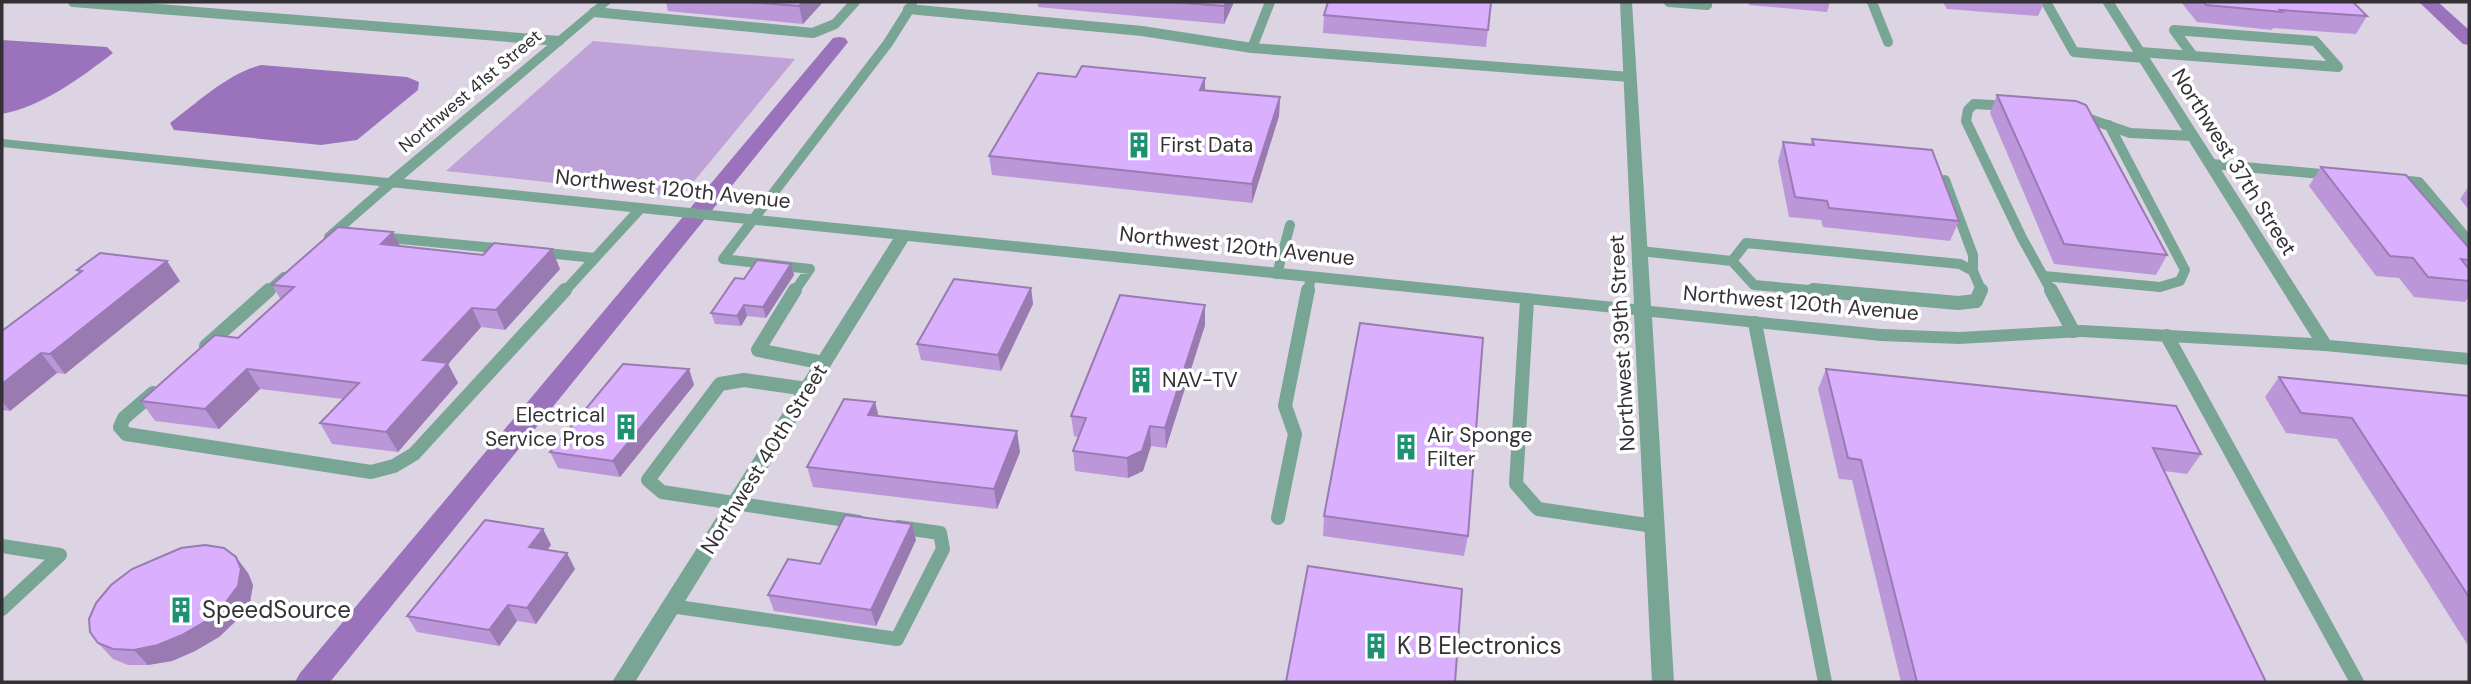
<svg xmlns="http://www.w3.org/2000/svg" width="2471" height="684" font-family="'DM Sans',sans-serif">
<style>
.built{fill:#dcd3e3}
.green{fill:#bfa3d8}
.water{fill:#9b73bc}
.lines{fill:none;stroke-linecap:round;stroke-linejoin:round}
.canal{fill:#9b73bc;fill-rule:evenodd}
.service-far1{stroke:#79a595;stroke-width:10}
.service{stroke:#79a595;stroke-width:14}
.minor{fill:#79a595;fill-rule:evenodd}
.wall{fill:#bb97da}
.shaded-wall{fill:#997bb2}
.building{fill:#dab0fe;stroke:#997bb2;stroke-width:2}
.labels{text-anchor:middle;stroke-width:7;stroke-linejoin:round;paint-order:stroke}
.far-street-label{font-size:18px;fill:#333135;stroke:#fff}
.poi-label{font-size:21px;fill:#333135;stroke:#fff;text-anchor:start}
.street-label{font-size:21px;fill:#333135;stroke:#fff}
.near-poi-label{font-size:24px;fill:#333135;stroke:#fff;text-anchor:start}
</style>
<rect width="100%" height="100%" fill="#e7e1ec"/>
<path class="built" d="M2 2H2469V682H2Z"/>
<path class="green" d="M593 41 795 59 681 197 446 171Z"/>
<path class="water" d="M2 40 107 47 113 53C79 79 43 106 2 114Z
M261 65 407 77 419 82 418 90 357 140 321 145 174 130 170 123C198 102 227 74 261 65Z"/>
<g class="lines">
<path class="canal" d="M2419 2H2438L2469 30V45L2463 44Z
M839 37 845 38 848 42 845 46 330 682H295L300 673 833 38Z"/>
<path class="service-far1" d="M73 2 559 41
M1669 2 1707 5 1706 2
M1872 2 1888 42
M2046 2 2074 52 2144 58
M908 9 1142 31 1252 48 1630 77
M594 12 813 33 835 24 855 2
M1252 48 1270 2
M2140 52 2338 67 2315 41 2174 30 2193 56
M2009 106 1974 104 1968 110 1966 121 2022 238 2052 292
M2078 115 2130 133 2193 136
M2211 164 2332 175
M1945 180 1973 255V271
M2396 180 2419 182 2469 241
M329 237 392 182
M380 237 505 249
M1640 251 1732 261
M537 252 595 258
M1732 261 1754 285 1832 292
M1732 261 1746 243 1960 264 1973 271 1982 292
M1277 274 1290 225
M2044 276 2160 287 2180 281 2185 270 2109 125
M267 292 284 277
M564 292 640 209
M794 292 810 269 723 259 888 43 912 5
M1308 292 1311 277"/>
<path class="service" d="M795 290 758 350 824 363
M1813 290 1958 303 1976 301 1981 290
M2051 290 2073 331
M1527 300 1516 484 1538 509 1654 526
M1755 323 1825 682
M2167 336 2357 682
M206 346 269 290
M807 389 744 380 720 384 648 480 662 492 859 522
M153 393 124 418 120 427 126 434 371 472 394 466 414 454 565 290
M1278 518 1295 434 1285 406 1308 290
M2 546 60 555 2 609
M671 606 897 639 943 549 940 533 898 527"/>
<path class="minor" d="M599 2H612L404 179 1634 304 1620 2H1632L1651 306 1881 329 1959 332 2082 325 2312 338 2102 2H2114L2330 340 2469 353V365L2325 351 2082 337 1959 344 1881 341 1652 317 1674 682H1652L1634 315 908 241 635 682H612L893 239 2 147V139L388 178Z"/>
</g>
<path class="wall" d="M666 2H823L803 24 668 11Z
M1038 2H1234L1224 24 1038 7Z
M1491 2 1486 47 1323 33 1324 15Z
M1748 2H1830L1827 12 1749 5Z
M1943 2H2044V3L2038 16 1947 9Z
M2181 2H2353L2367 16 2356 34 2273 28 2272 30 2197 22Z
M1205 90 1280 97 1279 116 1252 203 992 175 989 156Z
M1997 95 2167 255 2156 275 2054 264 1990 113Z
M1812 139 1959 221 1950 241 1823 227 1821 220 1789 217 1778 161 1783 142 1811 145Z
M2321 167 2469 248V297L2465 302 2414 297 2399 278 2376 276 2309 186Z
M2469 186V210L2460 199Z
M393 232 400 246 560 269 505 330 481 327 448 364 458 383 398 452 332 444 320 423 343 399 260 389 219 429 155 421 141 401 238 338 281 300 272 285Z
M791 264 794 275 766 318 747 316 741 326 715 324 711 313 744 279Z
M77 270 180 281 65 374 57 373 10 411 2 410V331L79 273Z
M1031 288 1033 304 1001 371 921 360 917 344Z
M1205 325 1166 448 1151 446 1143 471 1128 478 1075 471 1073 451 1078 437 1074 436 1071 416Z
M689 369 694 385 620 477 558 468 550 452Z
M1826 369 2201 454 2187 474 2164 471 2266 682H1901L1852 480 1839 479 1818 389Z
M2279 377 2469 396V647L2337 439 2286 433 2265 397Z
M875 402 878 416 1020 452 997 509 813 487 807 467Z
M1324 516 1468 536 1464 556 1323 536Z
M543 529 551 545 547 550 575 569 536 624 517 621 499 646 417 632 407 616Z
M916 540 876 626 774 611 768 595Z
M248 573 253 585 250 602 238 619 219 637 195 651 172 661 148 665H128L113 659 98 643Z"/>
<path class="shaded-wall" d="M803 2H823L803 24 799 6Z
M1226 2H1234L1224 24V6Z
M1205 78V96L1200 90Z
M1280 97 1279 116 1252 203V184Z
M393 232 403 252 381 244Z
M552 249 560 269 505 330 496 310Z
M167 261 180 281 65 374 50 354Z
M791 264 794 275 766 318 763 307Z
M1031 288 1033 304 1001 371 998 355Z
M744 305 747 316 741 326 737 316Z
M1205 305V325L1166 448 1165 428Z
M472 308 481 327 448 364 458 383 398 452 386 432 423 360Z
M41 353 57 373 10 411 2 401V384Z
M247 369 260 389 219 429 205 409Z
M689 369 694 385 620 477 613 461Z
M875 402 880 422 868 415Z
M1150 426 1151 446 1143 471 1128 478 1127 458Z
M1017 431 1020 452 997 509 994 489Z
M912 524 916 540 876 626 871 610Z
M543 529 551 545 538 563 529 547Z
M567 553 575 569 536 624 527 608Z
M236 557 248 573 253 585 250 602 238 619 219 637 195 651 172 661 148 665 134 650Z
M508 605 517 621 499 646 489 630Z"/>
<path class="building" d="M749 2H803L799 6Z
M1172 2H1226L1224 6Z
M1328 2H1491L1488 30 1324 15Z
M2204 2H2353L2367 16 2280 10 2282 12 2206 5Z
M1082 66 1205 78 1200 90 1280 97 1252 184 989 156 1038 73 1076 77Z
M1997 95 2076 101 2086 105 2167 255 2064 244Z
M1812 139 1932 150 1959 221 1829 208 1827 201 1795 197 1783 142 1814 145Z
M2321 167 2406 175 2469 248V260L2461 259 2469 269V281L2428 277 2413 258 2390 256Z
M338 227 393 232 381 244 483 255 494 243 552 249 496 310 472 308 423 360 448 363 386 432 320 423 359 383 247 369 205 409 141 401 215 335 238 338 294 287 272 285Z
M100 253 167 261 50 354 41 353 2 384V331L82 271 77 270Z
M757 260 791 264 763 307 744 305 737 316 711 313 735 278 744 279Z
M954 279 1031 288 998 355 917 344Z
M1120 295 1205 305 1165 428 1150 426 1142 451 1127 458 1073 451 1086 418 1071 416Z
M1360 323 1483 338 1468 536 1324 516Z
M623 364 689 369 613 461 550 452Z
M1826 369 2176 406 2201 454 2153 448 2266 682H1917L1861 460 1848 458Z
M2279 377 2469 396V597L2352 418 2301 413Z
M844 399 875 402 868 415 1017 431 994 489 807 467Z
M845 515 912 524 871 610 768 595 788 559 820 564Z
M485 520 543 529 529 547 567 553 527 608 508 605 489 630 407 616Z
M205 545 224 548 236 557 241 569 238 586 225 603 206 621 182 635 158 645 134 650 113 649 98 643 90 632 89 619 96 603 111 585 132 569 181 548Z
M1308 566 1462 589 1455 682H1286Z"/>
<defs>
<g id="building-bare" transform="scale(2.1)"><path d="M-4-6H4V6H1V3H-1V6H-4ZM-2.5-4.3h1.7v1.8h-1.7ZM.8-4.3h1.7v1.8H.8ZM-2.5-1h1.7V.8h-1.7ZM.8-1h1.7V.8H.8Z" fill="#1c9174" stroke="#fff" stroke-width="2.5" paint-order="stroke"/></g>
</defs>
<g fill-rule="evenodd">
<use href="#building-bare" x="1139" y="145"/>
<use href="#building-bare" x="1141" y="380"/>
<use href="#building-bare" x="626" y="427"/>
<use href="#building-bare" x="1406" y="447"/>
<use href="#building-bare" x="181" y="610"/>
<use href="#building-bare" x="1376" y="646"/>
</g>
<g class="labels">
<g class="far-street-label">
<text transform="translate(470 91) rotate(-40)" y="6">Northwest 41st Street</text>
</g>
<g class="poi-label">
<text x="1160" y="152">First Data</text>
<text x="1162" y="387">NAV-TV</text>
<text x="605" y="422" text-anchor="end">Electrical<tspan x="605" dy="24">Service Pros</tspan></text>
<text x="1427" y="442">Air Sponge<tspan x="1427" dy="24">Filter</tspan></text>
</g>
<g class="street-label">
<text transform="translate(2234 162) rotate(58)" y="7">Northwest 37th Street</text>
<text transform="translate(673 189) rotate(6)" y="7">Northwest 120th Avenue</text>
<text transform="translate(1237 246) rotate(6)" y="7">Northwest 120th Avenue</text>
<text transform="translate(1801 303) rotate(5)" y="7">Northwest 120th Avenue</text>
<text transform="translate(1622 343) rotate(-93)" y="7">Northwest 39th Street</text>
<text transform="translate(764 459) rotate(-58)" y="7">Northwest 40th Street</text>
</g>
<g class="near-poi-label">
<text x="202" y="618">SpeedSource</text>
<text x="1397" y="654">K B Electronics</text>
</g>
</g>
<rect width="2471" height="684" fill="none" stroke="#333135" stroke-width="7"/>
</svg>
